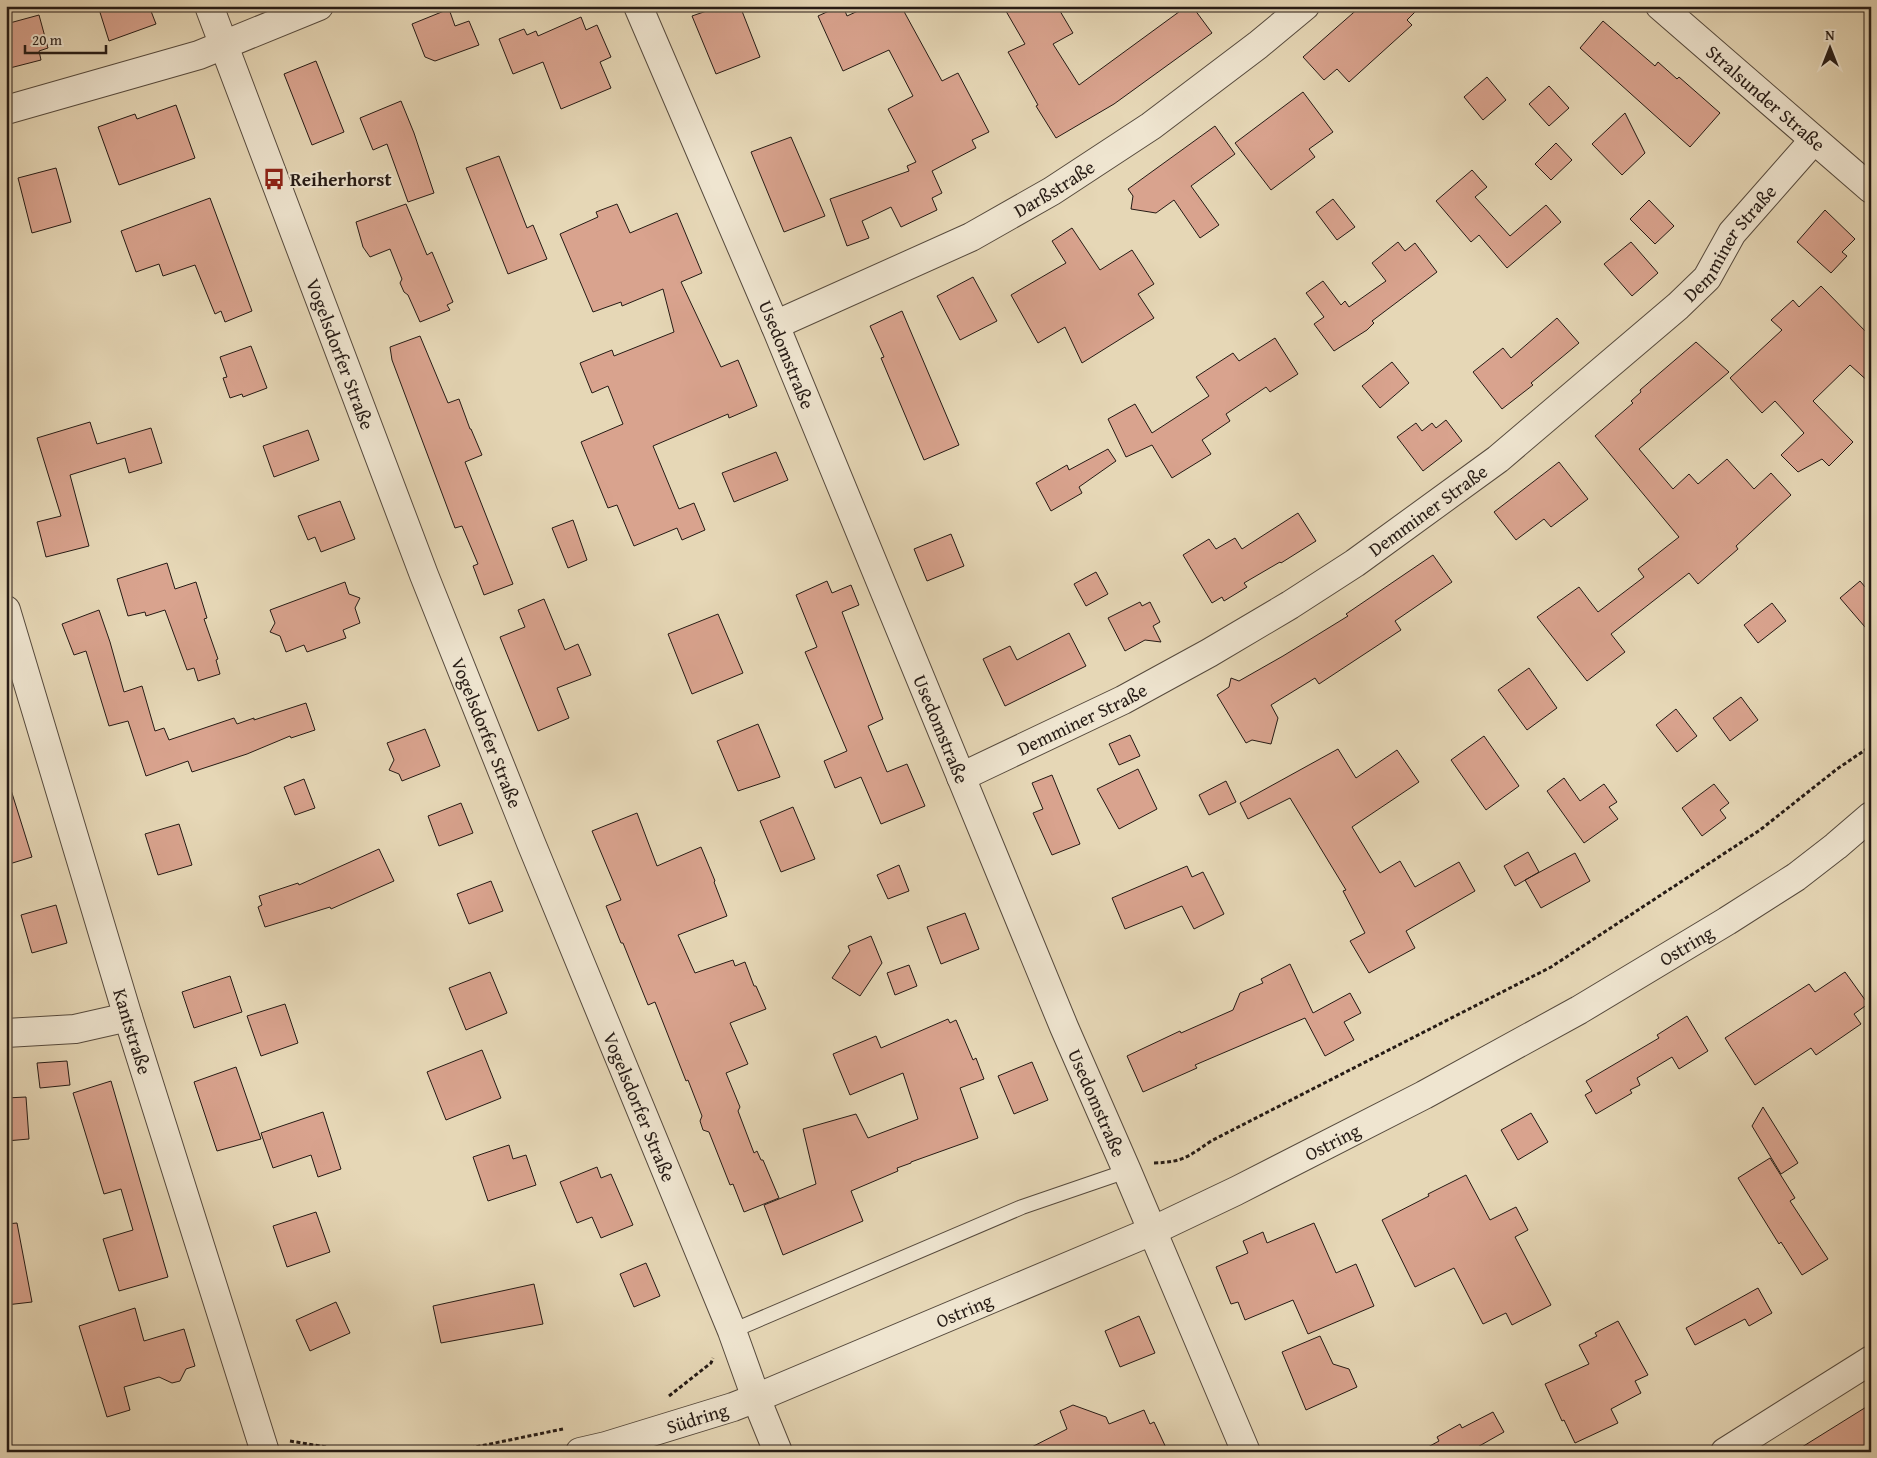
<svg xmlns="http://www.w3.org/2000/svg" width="1877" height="1458" font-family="'Gentium Book Plus',serif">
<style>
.building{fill:#d9a38e;stroke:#261b15}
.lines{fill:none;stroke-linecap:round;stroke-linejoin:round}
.service-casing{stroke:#564a3d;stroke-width:16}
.minor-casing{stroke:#564a3d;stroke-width:30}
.path{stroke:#261b15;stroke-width:3;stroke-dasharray:4 2.5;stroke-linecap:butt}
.service{stroke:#efe5d0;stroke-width:14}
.minor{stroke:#efe5d0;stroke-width:28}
.labels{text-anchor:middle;stroke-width:4;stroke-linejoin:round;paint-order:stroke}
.street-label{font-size:19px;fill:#261b15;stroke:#efe5d0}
.poi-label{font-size:19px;font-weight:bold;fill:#261b15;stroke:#efe5d0;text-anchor:start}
</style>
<rect width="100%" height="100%" fill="#e6d7b6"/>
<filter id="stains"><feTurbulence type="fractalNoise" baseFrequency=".004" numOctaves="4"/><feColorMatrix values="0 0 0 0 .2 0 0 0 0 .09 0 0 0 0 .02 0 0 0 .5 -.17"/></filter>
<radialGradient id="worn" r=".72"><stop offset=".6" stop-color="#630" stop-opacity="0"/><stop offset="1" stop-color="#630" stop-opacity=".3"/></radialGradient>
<path class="building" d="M98 6H149L156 24 109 41Z
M721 6H740L760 57 716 74 692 16Z
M840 6H843L847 16 869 6H901L942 81 958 73 989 132 972 140 976 148 932 171 942 193 932 198 937 210 901 227 891 207 862 221 869 238 847 246 830 199 909 171 907 166 916 162 888 109 913 96 889 50 843 71 818 16Z
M1003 6H1057L1073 33 1053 44 1079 85 1187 6H1192L1212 33 1114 104 1056 138 1036 106 1038 105 1008 52 1025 44Z
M1361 6H1421L1407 20 1412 25 1349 82 1337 69 1324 80 1303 57Z
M449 9 455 26 469 21 479 45 435 61 425 57 412 24Z
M39 15 48 48 39 51 41 60 6 69V24Z
M581 17 586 30 597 25 611 57 600 62 611 88 561 109 543 62 513 74 499 39 524 29 527 35 536 31 538 36Z
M1603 21 1655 66 1658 62 1677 79 1679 77 1720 113 1690 147 1580 48Z
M316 61 344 132 312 145 284 74Z
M1487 77 1506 100 1483 120 1464 97Z
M1549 86 1569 108 1549 126 1529 104Z
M1303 92 1333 132 1309 149 1315 157 1271 190 1235 143Z
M401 101 414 133 434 193 408 202 387 144 373 150 360 118Z
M176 105 195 158 119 185 98 127 135 114 137 119Z
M1625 113 1645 153 1622 175 1592 144Z
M1215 126 1235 154 1191 186 1219 225 1200 238 1174 200 1156 213 1131 209 1133 196 1128 189Z
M791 137 825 216 784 232 751 152Z
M1556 143 1572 160 1551 180 1535 164Z
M499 156 527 228 533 225 547 259 508 274 466 168Z
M56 168 71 222 32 233 18 178Z
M1472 170 1487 187 1475 197 1510 236 1546 205 1561 222 1507 268 1479 235 1471 242 1436 201Z
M210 198 252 311 225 322 221 311 215 314 195 265 163 276 159 264 136 272 121 231Z
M1333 199 1355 227 1337 240 1316 212Z
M1649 200 1674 226 1655 244 1630 219Z
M406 204 427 255 432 252 453 302 447 305 450 310 420 322 408 295 404 292 400 283 402 279 390 249 370 257 363 247 356 222Z
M617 204 630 233 677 213 702 273 681 282 721 367 738 360 757 406 729 418 728 414 653 446 679 509 694 503 705 530 682 540 677 528 634 546 617 505 608 508 581 442 623 424 608 386 592 393 580 363 612 350 614 356 674 332 663 289 622 306 621 302 593 312 560 234 598 217 596 212Z
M1825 210 1855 239 1842 252 1847 256 1831 273 1797 242Z
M1072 228 1100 270 1132 250 1154 284 1138 294 1154 318 1082 363 1065 327 1038 343 1011 295 1066 263 1052 241Z
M1398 242 1405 251 1415 243 1437 272 1372 321 1374 323 1367 330 1334 351 1314 324 1324 317 1306 293 1323 281 1341 305 1345 301 1349 307 1386 281 1372 263Z
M1631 242 1658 273 1632 296 1604 264Z
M973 277 997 321 960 340 937 296Z
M1821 286 1871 337V384L1850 365 1813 401 1853 442 1829 466 1822 459 1798 472 1781 455 1804 433 1775 401 1762 413 1730 378 1782 330 1771 320 1793 300 1799 307Z
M902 311 959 445 924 460 881 358 884 357 870 326Z
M1557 318 1579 343 1531 383 1533 385 1502 409 1473 372 1503 348 1511 358Z
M420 336 448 403 459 399 470 429H471L482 455 465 462 513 584 484 595 473 566 478 564 462 526 455 528 392 360 390 347Z
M1275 338 1298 374 1270 392 1266 387 1226 414 1230 421 1202 440 1211 454 1172 478 1152 445 1126 457 1108 419 1135 404 1152 433 1209 396 1196 377 1233 353 1239 361Z
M1696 342 1729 372 1639 449 1673 489 1689 474 1698 484 1727 459 1754 489 1771 473 1791 495 1736 546 1738 549 1698 584 1689 573 1611 634 1625 652 1587 681 1537 617 1579 587 1598 612 1644 577 1638 569 1679 537 1595 436 1633 403 1631 401 1641 392 1640 390Z
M251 346 267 388 243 397 242 394 230 398 223 378 227 377 220 357Z
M1392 362 1409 383 1380 408 1362 386Z
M1446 420 1462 441 1423 471 1397 437 1416 423 1422 431 1432 423 1436 428Z
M90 422 97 444 151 428 162 463 129 473 125 458 70 475 89 546 46 557 37 522 61 516 37 438Z
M308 430 319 460 274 477 263 446Z
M1108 449 1116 461 1079 487 1082 493 1051 511 1036 483 1067 465 1069 470Z
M776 452 788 480 734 502 722 473Z
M1559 462 1588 499 1551 527 1544 519 1516 540 1494 512Z
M340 501 355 539 321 552 315 537 308 540 298 516Z
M1298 513 1316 541 1281 563 1280 562 1244 583 1247 587 1224 601 1222 597 1212 603 1183 555 1209 539 1216 549 1235 538 1242 549Z
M573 520 587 560 568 568 552 528Z
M951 534 964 566 927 581 914 549Z
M1433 555 1452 582 1395 621 1401 630 1319 684 1315 678 1271 705 1278 718 1271 744 1252 740 1246 743 1217 695 1229 687 1231 678 1239 681 1283 656 1348 616 1346 614Z
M167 563 175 589 196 582 207 618 204 619 218 659 216 660 220 674 198 681 194 668 187 670 165 610 146 616 145 612 128 616 117 579Z
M1096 572 1108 594 1086 606 1074 584Z
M827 581 832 593 851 585 859 605 842 612 883 719 868 726 887 772 907 764 925 806 881 824 861 777 835 788 824 761 847 751 805 652 817 647 796 595Z
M1860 581 1871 594V634L1840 598Z
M345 582 349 594 360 598 355 608 360 623 343 630 346 638 307 652 304 645 286 652 280 636 270 632 275 623 270 610Z
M544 599 565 650 578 644 591 675 557 688 569 718 538 731 500 637 525 627 518 610Z
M1140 602 1142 606 1150 602 1160 622 1153 626 1161 642 1145 640 1125 651 1108 618Z
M1772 603 1786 621 1758 643 1744 625Z
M99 610 110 642 124 692 142 686 155 731 164 728 169 740 234 718 237 724 254 718V720L306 703 315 730 291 738 290 736 247 754 192 772 188 761 146 776 128 721 109 726 86 651 74 655 62 624Z
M718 614 743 673 692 694 668 634Z
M1069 633 1086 666 1005 706 983 659 1010 646 1017 660Z
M1529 668 1557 708 1527 730 1498 690Z
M1741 697 1758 720 1730 741 1713 718Z
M1676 709 1697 736 1677 752 1656 725Z
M758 724 780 777 738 791 717 741Z
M425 729 440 766 402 781 399 774 389 770 394 760 387 743Z
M1130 735 1140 756 1119 765 1109 744Z
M1484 736 1519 786 1486 810 1451 760Z
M1338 749 1356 778 1397 750 1419 782 1352 827 1380 873 1400 861 1415 887 1459 862 1475 891 1406 931 1415 948 1369 973 1350 941 1365 933 1343 891 1346 890 1290 798 1248 819 1240 803Z
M1138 769 1157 809 1119 829 1097 789Z
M1052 775 1080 844 1052 855 1033 813 1043 809 1032 783Z
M1564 778 1580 801 1604 784 1617 802 1609 807 1618 819 1584 843 1547 791Z
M304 779 315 808 295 815 284 787Z
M1226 781 1236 802 1209 815 1199 795Z
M1714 784 1729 803 1720 810 1726 818 1702 836 1682 808Z
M11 790 32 857 6 865V791Z
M461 803 473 833 439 846 428 816Z
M793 807 815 859 781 872 760 821Z
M637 813 657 866 701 847 715 881 714 882 727 916 678 935 695 973 733 960 735 966 745 962 754 986H756L766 1009 730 1023 748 1064 726 1073 740 1107 738 1111 754 1153 757 1151 761 1160H763L779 1198 744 1212 733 1184 730 1185 709 1132 703 1130 700 1121 702 1116 688 1080 686 1081 655 1002 648 1005 623 943H621L606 906 621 900 592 831Z
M179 824 192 865 158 875 145 834Z
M379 849 394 881 331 909 330 907 265 927 258 907 262 905 259 896 298 883 299 885Z
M1528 852 1539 872 1515 886 1504 866Z
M1575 853 1590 881 1541 908 1525 880Z
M899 865 909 891 888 899 877 875Z
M1187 866 1192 877 1203 872 1224 914 1194 929 1182 906 1125 929 1112 898Z
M491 881 503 911 469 924 457 894Z
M56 905 67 943 32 953 21 915Z
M965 913 979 949 941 964 927 927Z
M871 936 882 963 860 996 832 978 850 951 848 946Z
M1290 964 1313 1013 1350 993 1361 1013 1344 1022 1354 1040 1325 1056 1305 1018 1195 1065 1197 1068 1143 1092 1127 1056 1180 1031 1181 1033 1233 1010 1240 993 1263 983 1261 979Z
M909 965 917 986 895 995 887 973Z
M490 972 507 1013 466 1030 449 988Z
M1845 972 1868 1004 1854 1014 1861 1024 1816 1055 1811 1048 1755 1085 1725 1038 1809 984 1815 992Z
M230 976 242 1012 194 1028 182 992Z
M285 1004 298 1043 261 1056 247 1016Z
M1687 1016 1708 1051 1679 1069 1672 1057 1637 1078 1640 1085 1630 1090 1632 1093 1596 1114 1585 1095 1592 1091 1586 1081 1659 1038 1657 1035Z
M948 1019 950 1023 956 1020 973 1060 976 1058 984 1079 960 1088 978 1138 911 1162V1163L897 1168 898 1171 851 1191 863 1221 783 1255 764 1205 816 1184 803 1129 856 1114 868 1138 918 1119 903 1073 850 1095 833 1054 876 1036 881 1048Z
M482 1050 501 1098 446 1120 427 1072Z
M67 1061 70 1085 40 1088 37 1063Z
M1032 1062 1048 1100 1014 1114 998 1076Z
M236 1067 261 1139 217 1151 194 1082Z
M111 1081 168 1277 119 1291 103 1239 133 1230 121 1189 104 1194 73 1093Z
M26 1097 29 1139 6 1141V1098Z
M1763 1107 1798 1163 1781 1174 1752 1126Z
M323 1112 341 1169 318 1177 311 1155 273 1168 261 1133Z
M1531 1113 1548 1142 1518 1160 1501 1130Z
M509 1145 513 1159 526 1155 536 1185 488 1201 473 1157Z
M1770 1158 1795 1198 1790 1201 1828 1259 1802 1275 1781 1242 1779 1244 1738 1178Z
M597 1167 601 1178 611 1174 633 1225 601 1238 592 1217 577 1223 560 1182Z
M1466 1175 1490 1220 1516 1207 1528 1230 1515 1237 1551 1305 1512 1325 1506 1313 1483 1324 1454 1268 1415 1287 1382 1220 1429 1196 1428 1194Z
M316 1212 330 1252 287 1267 273 1226Z
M17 1223 32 1302 6 1305V1224Z
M1314 1223 1336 1273 1356 1264 1374 1306 1308 1334 1293 1300 1245 1320 1238 1302 1231 1304 1216 1267 1248 1253 1243 1241 1263 1232 1267 1243Z
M646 1263 660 1296 634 1307 620 1274Z
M534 1284 543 1324 441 1343 433 1306Z
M1758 1288 1772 1313 1749 1326 1745 1319 1695 1345 1686 1328Z
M336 1302 350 1333 310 1351 296 1320Z
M135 1308 144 1341 184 1329 195 1366 186 1369 180 1381 172 1383 159 1377 124 1387 130 1410 107 1417 79 1326Z
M1139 1316 1155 1353 1120 1367 1105 1331Z
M1618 1321 1648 1375 1635 1381 1641 1393 1611 1409 1618 1423 1575 1443 1564 1420 1562 1421 1545 1384 1589 1364 1579 1345 1597 1336 1595 1333Z
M1320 1336 1333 1364 1349 1369 1357 1387 1306 1410 1282 1352Z
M1871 1404V1452H1794Z
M1073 1405 1106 1417 1109 1424 1144 1410 1150 1424 1154 1422 1168 1452H1022L1067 1429 1060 1411Z
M1493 1412 1504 1432 1474 1449 1475 1452H1419L1439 1441 1437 1437 1460 1424 1462 1428Z"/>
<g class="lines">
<g class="service-casing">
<path id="service" d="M732 1331 1022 1207 1127 1171"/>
</g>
<g class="minor-casing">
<g id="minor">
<path id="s1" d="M209 6 424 575 531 843 732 1331 756 1398 778 1452"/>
<path id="s2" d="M638 6 775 325 1064 1027 1127 1171 1246 1452"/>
<path id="s3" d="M1660 6 1871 189"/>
<path d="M6 110 199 55 319 6"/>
<path id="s4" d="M775 325 971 237 1052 191 1151 126 1258 45 1305 6"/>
<path id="s5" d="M6 610 128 1017 265 1452"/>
<path id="s6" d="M961 777 1123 700 1209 653 1290 605 1355 563 1498 459 1678 306 1707 278 1732 233 1813 141"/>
<path d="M6 1033 75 1029 128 1017"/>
<path id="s7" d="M580 1452 606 1446 733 1407 756 1398 1152 1231 1236 1191 1424 1095 1579 1010 1727 921 1796 877 1836 846 1871 816"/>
<path d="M1725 1452 1871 1360"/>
</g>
</g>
<path class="path" d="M1154 1163C1183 1162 1188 1157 1211 1141L1551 967 1760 830 1837 769 1871 746
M669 1396 711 1363 713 1358
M290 1441 356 1452
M451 1452 563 1429"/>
<use href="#service" class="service"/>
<use href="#minor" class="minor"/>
</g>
<defs>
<g id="bus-bare" transform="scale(1.725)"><path d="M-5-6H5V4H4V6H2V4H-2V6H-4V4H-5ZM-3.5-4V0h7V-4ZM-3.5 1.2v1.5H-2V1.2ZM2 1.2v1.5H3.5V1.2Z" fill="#8f2418" stroke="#efe5d0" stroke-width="2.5" paint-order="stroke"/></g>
</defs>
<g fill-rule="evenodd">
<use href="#bus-bare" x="274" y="179"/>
</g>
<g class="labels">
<g class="street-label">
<text dy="7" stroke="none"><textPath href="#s3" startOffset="140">Stralsunder Straße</textPath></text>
<text dy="7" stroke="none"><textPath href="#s4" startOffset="311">Darßstraße</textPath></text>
<text dy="7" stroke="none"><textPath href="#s6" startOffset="944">Demminer Straße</textPath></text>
<text dy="7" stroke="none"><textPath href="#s1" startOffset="372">Vogelsdorfer Straße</textPath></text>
<text dy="7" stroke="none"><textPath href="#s2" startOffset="379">Usedomstraße</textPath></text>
<text dy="7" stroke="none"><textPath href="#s6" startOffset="539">Demminer Straße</textPath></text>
<text dy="7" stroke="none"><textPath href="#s6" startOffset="134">Demminer Straße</textPath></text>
<text dy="7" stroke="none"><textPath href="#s2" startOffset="784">Usedomstraße</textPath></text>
<text dy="7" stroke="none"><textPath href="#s1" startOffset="778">Vogelsdorfer Straße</textPath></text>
<text dy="7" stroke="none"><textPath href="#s7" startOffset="1220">Ostring</textPath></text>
<text dy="7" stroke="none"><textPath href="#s5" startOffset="440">Kantstraße</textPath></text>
<text dy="7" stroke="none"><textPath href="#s2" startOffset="1189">Usedomstraße</textPath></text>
<text dy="7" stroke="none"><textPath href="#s1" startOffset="1182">Vogelsdorfer Straße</textPath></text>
<text dy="7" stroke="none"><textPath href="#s7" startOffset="815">Ostring</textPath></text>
<text dy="7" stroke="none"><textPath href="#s7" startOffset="410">Ostring</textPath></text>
<text dy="7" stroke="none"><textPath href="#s7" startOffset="122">Südring</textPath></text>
</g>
<g class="poi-label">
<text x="290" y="186">Reiherhorst</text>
</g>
</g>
<rect width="1877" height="1458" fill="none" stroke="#e6d7b6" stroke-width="25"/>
<rect x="8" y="8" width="1862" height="1443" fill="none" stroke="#261b15" stroke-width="2.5"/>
<rect x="12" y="12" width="1852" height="1433" fill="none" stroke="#261b15"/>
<g transform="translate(1830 48)" stroke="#efe5d0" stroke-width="4" paint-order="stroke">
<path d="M0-4L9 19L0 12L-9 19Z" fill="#261b15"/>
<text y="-8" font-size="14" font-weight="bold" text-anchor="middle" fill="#261b15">N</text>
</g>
<path d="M25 45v8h81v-8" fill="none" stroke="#261b15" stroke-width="2.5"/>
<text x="32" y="45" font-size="15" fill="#261b15" stroke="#efe5d0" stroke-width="4" paint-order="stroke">20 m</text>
<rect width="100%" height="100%" filter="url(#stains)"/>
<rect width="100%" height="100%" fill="url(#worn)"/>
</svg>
